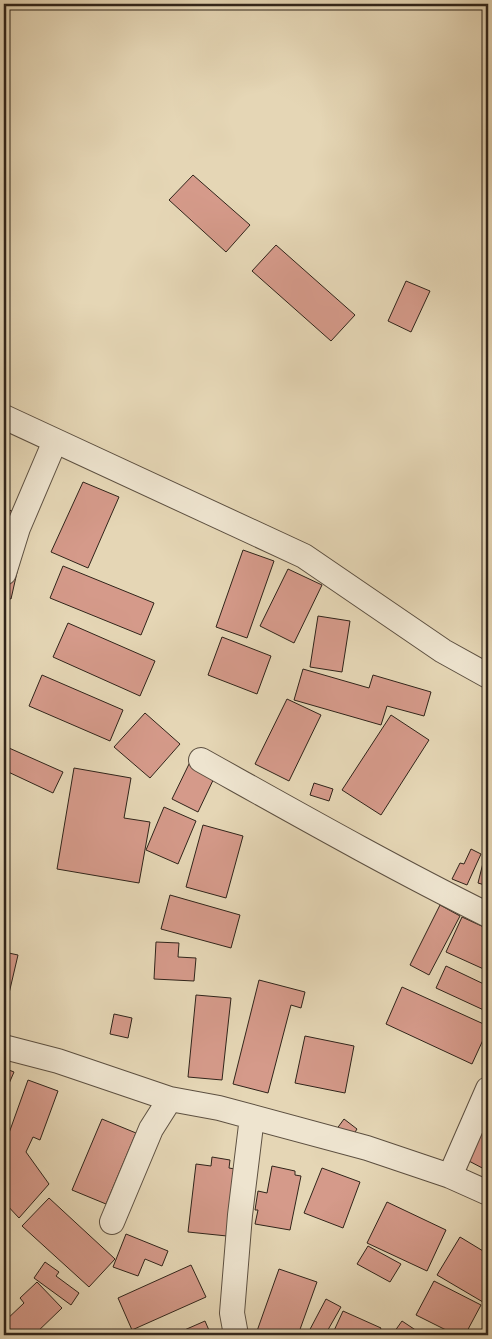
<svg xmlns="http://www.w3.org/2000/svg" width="492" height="1339" font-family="'IM FELL English',serif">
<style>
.building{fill:#d59a8a;stroke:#30241a}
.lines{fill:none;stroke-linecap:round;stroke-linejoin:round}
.minor-casing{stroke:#5d5041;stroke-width:26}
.minor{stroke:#eee4cf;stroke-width:24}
</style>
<rect width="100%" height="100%" fill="#e5d6b5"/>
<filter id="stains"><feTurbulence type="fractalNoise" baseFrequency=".004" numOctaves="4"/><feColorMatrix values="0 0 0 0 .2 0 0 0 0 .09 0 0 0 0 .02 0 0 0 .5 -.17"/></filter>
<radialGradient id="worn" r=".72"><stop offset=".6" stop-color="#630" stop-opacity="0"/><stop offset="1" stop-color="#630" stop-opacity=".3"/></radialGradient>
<path class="building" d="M193 175 250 225 226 252 169 200Z
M276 245 355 315 331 341 252 271Z
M406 281 430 291 411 332 388 321Z
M83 482 119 497 88 568 51 552Z
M4 508 25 516 4 545Z
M243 550 274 561 247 638 216 627Z
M4 555 20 559 11 599 4 597Z
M63 566 154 603 141 635 50 598Z
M288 569 322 585 294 643 260 626Z
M318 616 350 621 342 672 310 667Z
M68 623 155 661 140 696 53 657Z
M222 637 271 656 257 694 208 675Z
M303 669 369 688 373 675 431 692 424 716 387 706 381 725 294 700Z
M42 675 123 710 110 741 29 706Z
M287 699 321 715 289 781 255 764Z
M145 713 180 744 150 778 114 747Z
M391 715 429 740 381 815 342 790Z
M9 748 63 772 53 793 4 770V760Z
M190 762 216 774 198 812 172 799Z
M74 768 131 778 124 818 150 822 139 883 57 869Z
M314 783 333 789 329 801 310 795Z
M164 807 196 821 178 864 146 850Z
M203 825 243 836 226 898 186 887Z
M471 849 481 854 467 885 452 879 460 863 464 864Z
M486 851H488V886L478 883Z
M170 895 240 915 231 948 161 929Z
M440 905 460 916 429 975 410 965Z
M462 917 488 929V971L446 952Z
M156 942 179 943 178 957 196 958 194 981 154 979Z
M4 952 18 955 7 1002 4 1001Z
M446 966 488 986V1012L436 988Z
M259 980 305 992 301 1008 291 1005 268 1093 233 1084Z
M402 987 488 1026V1029L472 1064 386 1024Z
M196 995 231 998 222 1080 188 1077Z
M114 1014 132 1018 128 1038 110 1034Z
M305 1036 354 1046 345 1093 295 1083Z
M4 1068 14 1072 4 1095Z
M28 1080 58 1091 40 1140 33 1137 26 1152 49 1184 19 1218 4 1202V1147Z
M488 1117V1171L467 1160Z
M102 1119 136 1133 106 1204 72 1190Z
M344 1119 357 1129 350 1140 336 1130Z
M212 1157 230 1160 229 1168 235 1169 227 1236 188 1232 196 1164 211 1166Z
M272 1166 295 1171V1175L301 1176 290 1230 255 1224 258 1210H255L258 1191 267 1193Z
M322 1168 360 1182 343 1228 304 1213Z
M49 1198 115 1259 89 1287 22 1226Z
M387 1202 446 1230 427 1271 367 1243Z
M126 1234 168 1251 162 1266 145 1259 138 1276 113 1267Z
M460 1237 488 1254V1305L437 1275Z
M368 1246 401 1264 390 1282 357 1264Z
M45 1262 59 1272 56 1276 79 1293 71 1305 34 1278Z
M191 1265 206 1297 132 1330 118 1298Z
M279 1269 317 1282 298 1335H269L257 1331Z
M434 1281 481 1305 465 1335H456L416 1315Z
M37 1282 62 1308 34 1335H4V1322L24 1303 20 1298Z
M326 1299 341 1307 325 1335H307Z
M343 1311 381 1328 378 1335H332Z
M205 1321 211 1335H173Z
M402 1321 423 1335H392Z"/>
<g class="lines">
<g class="minor-casing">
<path id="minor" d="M4 417 304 556 443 651 488 676
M4 573 18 528 55 441
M201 760C296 813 391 867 488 915
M4 1047 58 1061 170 1099 219 1108 367 1148 450 1176 488 1193
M450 1176 488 1089
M112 1222 151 1129 170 1099
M236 1335 232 1313 240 1215 252 1117"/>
</g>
<use href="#minor" class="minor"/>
</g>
<rect width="492" height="1339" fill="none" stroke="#e5d6b5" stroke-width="20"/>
<rect x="5" y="5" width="482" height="1329" fill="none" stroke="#30241a" stroke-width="2.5"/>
<rect x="10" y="10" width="472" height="1319" fill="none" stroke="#30241a"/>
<rect width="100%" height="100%" filter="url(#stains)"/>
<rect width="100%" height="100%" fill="url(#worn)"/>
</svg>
